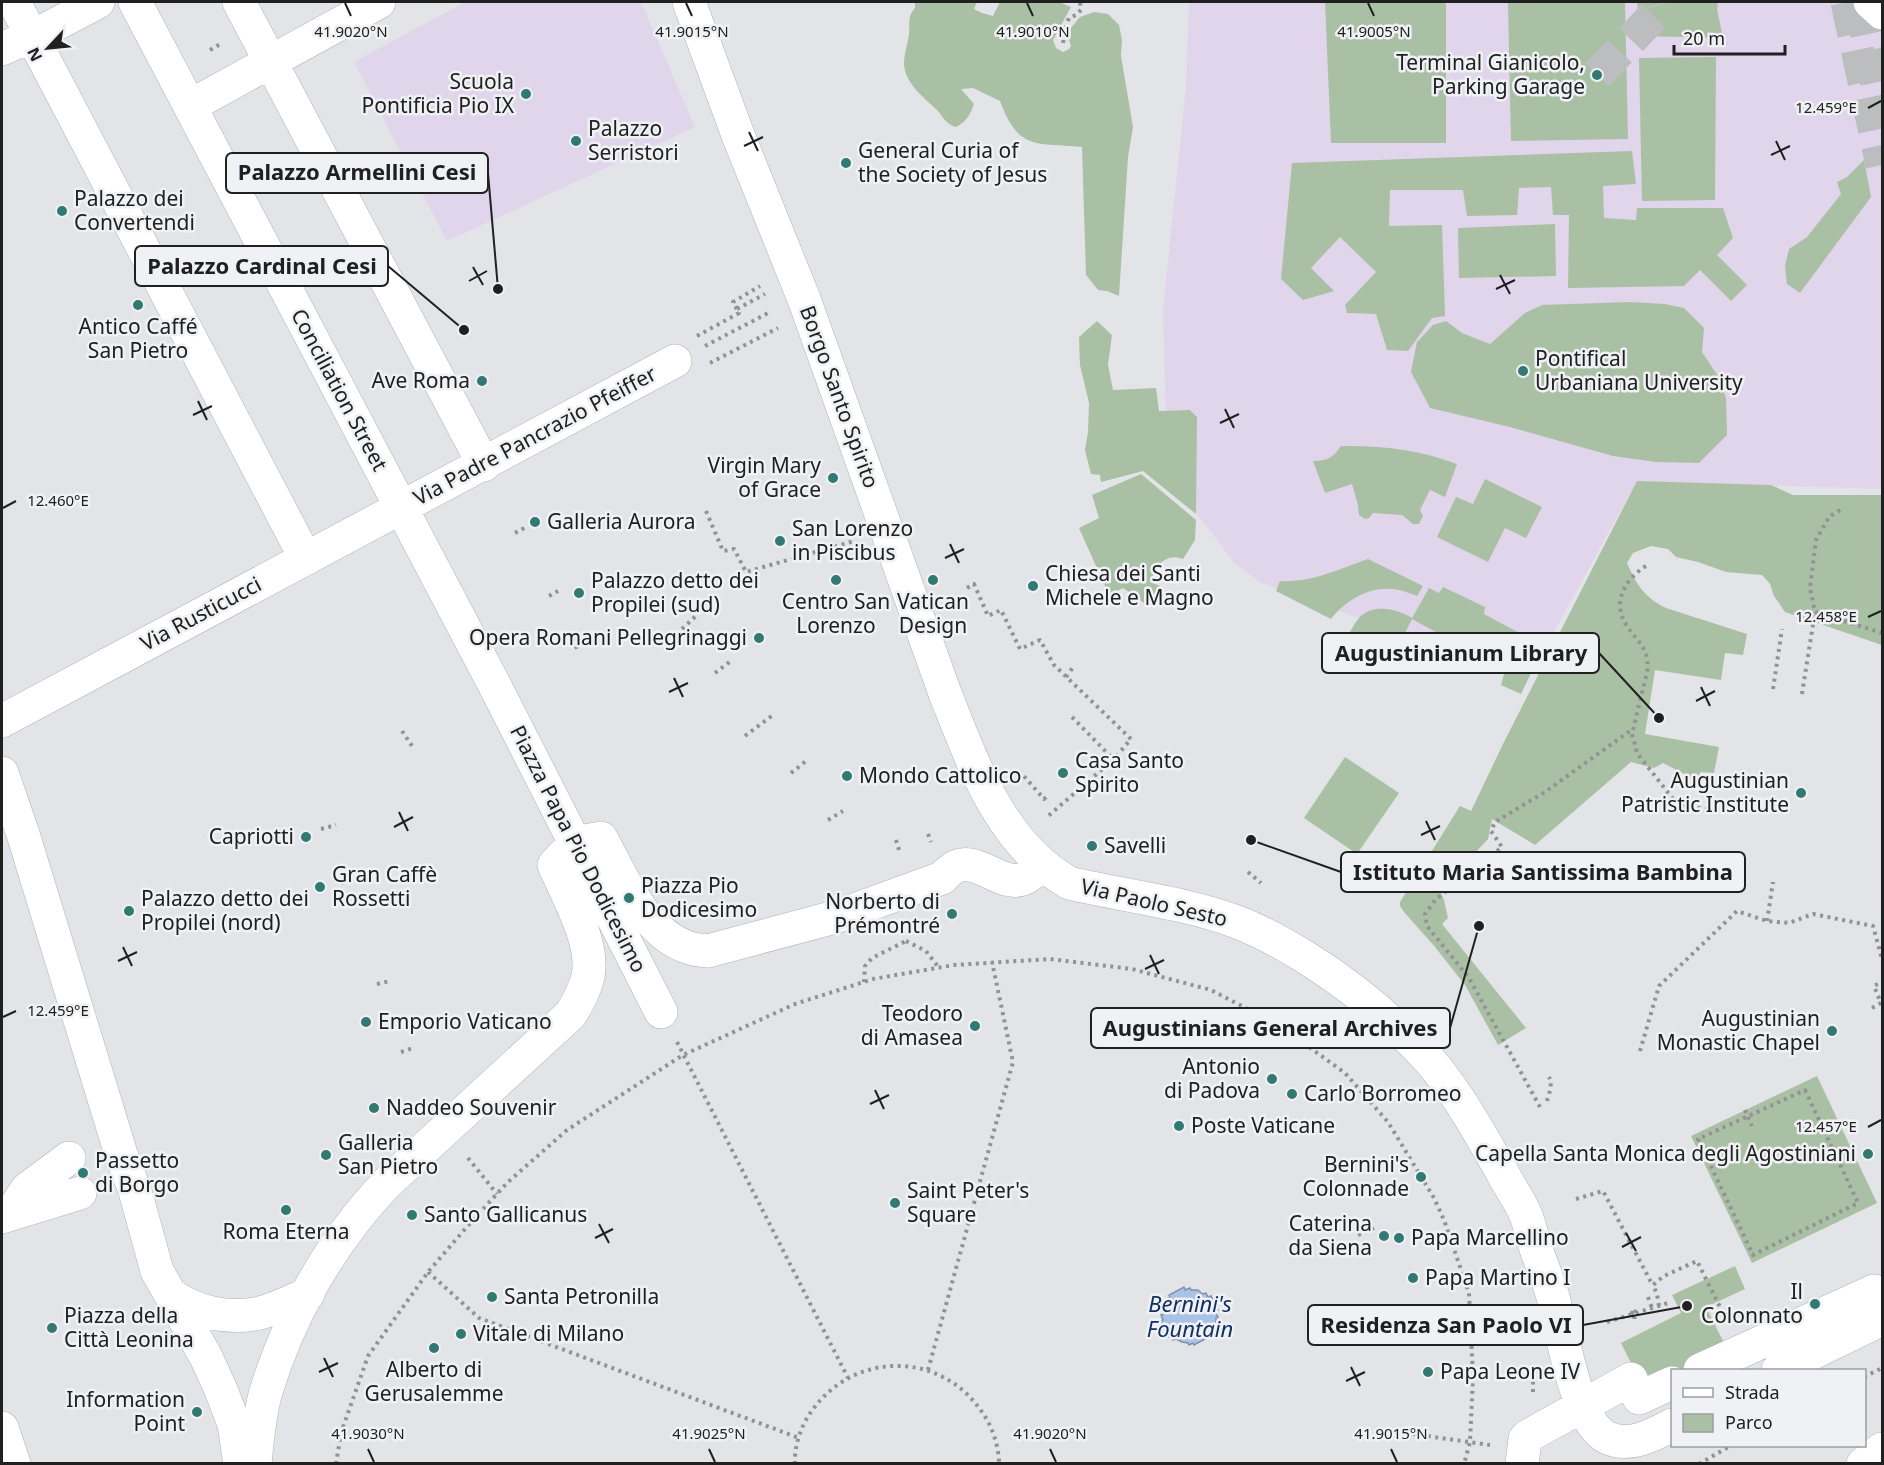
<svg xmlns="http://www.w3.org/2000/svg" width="1884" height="1465" font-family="'Noto Sans',sans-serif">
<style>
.education{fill:#e0d5ea}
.green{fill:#a9c0a4}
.water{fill:#a9c2e7;stroke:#8091ac;stroke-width:1.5}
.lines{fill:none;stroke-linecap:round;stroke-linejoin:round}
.minor-tunnel{stroke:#bcbdbf;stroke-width:33;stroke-dasharray:33 16;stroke-linecap:butt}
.major-tunnel{stroke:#bcbdbf;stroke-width:33;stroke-dasharray:33 16;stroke-linecap:butt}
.minor-casing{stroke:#b1b2b5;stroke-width:34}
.path{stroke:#929294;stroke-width:4;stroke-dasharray:3 4.5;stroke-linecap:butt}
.minor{stroke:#fff;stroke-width:33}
.ticks{fill:none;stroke:#202021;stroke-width:2}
.poi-dot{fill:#327972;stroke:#f0f1f4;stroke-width:2}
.labels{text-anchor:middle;stroke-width:5;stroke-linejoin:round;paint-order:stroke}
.poi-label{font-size:21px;fill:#202021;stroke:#f0f1f4;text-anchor:start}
.street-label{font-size:21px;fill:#202021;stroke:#f0f1f4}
.water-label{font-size:22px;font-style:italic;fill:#123160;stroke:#f0f1f4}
.ticks-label{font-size:15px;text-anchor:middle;fill:#202021;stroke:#f0f1f4;stroke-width:5;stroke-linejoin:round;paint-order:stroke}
.leader{fill:none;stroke:#202021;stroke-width:2}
.callout-dot{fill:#202021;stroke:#f0f1f4;stroke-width:2}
.callout{fill:#f0f1f4;stroke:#202021;stroke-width:2}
.callout-label{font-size:22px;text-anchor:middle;font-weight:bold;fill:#202021}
</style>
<rect width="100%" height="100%" fill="#e3e4e7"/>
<path class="education" d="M465 2H641L695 127 447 241 354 62Z
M1189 2H1882V489L1637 481 1528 679 1262 583 1235 564 1170 477 1166 430 1163 311 1186 86Z"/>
<path class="green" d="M915 2H977L974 9 982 13 993 16 1000 2H1059L1071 7 1053 40 1056 48 1063 52 1069 49 1071 46 1068 36 1070 29 1080 17 1094 12 1108 14 1119 25 1122 40 1121 56 1133 127 1128 157 1119 296 1107 291 1098 290 1086 275 1082 147C1036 142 1019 152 1000 101L973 88 961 89 974 104C970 115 967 121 956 127 945 124 943 116 936 109 923 97 904 82 904 63 904 54 908 43 909 34 910 23 907 17 915 8Z
M1325 2H1446V143H1331Z
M1508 2H1625L1628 139 1511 141Z
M1637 2H1718L1717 9 1723 38 1641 36Z
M1716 57 1715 200 1642 201 1639 58Z
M1632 151 1636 184 1603 186 1604 218 1636 220 1637 208H1723L1733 238 1717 255 1747 285 1731 301 1700 270 1684 286 1568 288 1569 215H1553L1551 187 1519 188 1517 215 1467 216 1463 190H1390L1389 226 1442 225 1445 316 1432 318 1408 351 1387 350 1376 314 1347 313 1345 305 1376 272 1340 237 1311 268 1334 291 1303 300 1281 279 1292 163Z
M1864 160 1871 197 1800 293 1787 284 1785 266 1789 249 1807 237 1841 194 1837 182 1847 177Z
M1555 224 1556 276 1459 278 1458 228Z
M1630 302 1665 304 1684 308 1704 328 1702 352 1718 376 1726 398 1727 435 1699 463 1656 462 1613 456 1510 427 1430 408 1411 372 1417 342 1433 325 1446 321 1462 333 1490 344 1525 313 1542 305Z
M1097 321 1112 335 1108 365 1113 390 1156 388 1159 411 1190 410 1197 417 1196 514 1143 471 1101 482 1100 475 1091 474 1085 450 1088 432 1089 403 1080 365 1079 337Z
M1341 446C1380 445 1421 450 1457 464L1445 497 1430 490 1420 510 1423 516 1419 524H1413L1402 515 1373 513 1369 518 1365 519 1359 515 1358 505 1352 484 1325 493 1313 461C1327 461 1333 458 1341 446Z
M1141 474 1196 520 1195 540 1183 559C1165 552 1156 567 1150 582L1160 586 1147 605 1123 588 1109 595 1079 528 1099 518 1092 495Z
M1485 479 1542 507 1526 538 1505 528 1488 562 1437 537 1456 497 1473 504Z
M1637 481 1771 485 1793 495H1882V645L1785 612 1774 596 1770 584 1762 575 1726 572 1698 562 1676 557 1668 549 1651 546 1633 553 1627 563C1637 585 1644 597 1666 608L1747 634 1743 655 1725 653 1721 680 1655 670 1645 734 1719 747 1714 773 1701 772 1696 780 1663 763 1654 768 1631 762 1535 845 1492 819 1488 839 1440 890 1444 900 1448 918 1442 924 1526 1028 1498 1045 1465 985 1435 947 1404 912 1400 906V902L1460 806 1471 811 1503 744Z
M1368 559 1423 586 1417 596C1411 594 1405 591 1399 590 1373 584 1346 599 1331 619L1276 591 1280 581C1311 583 1339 569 1368 559Z
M1443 587 1485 607 1484 614 1544 646 1521 694 1501 685 1505 670 1412 619 1390 663 1346 639C1350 632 1354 624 1359 618 1373 603 1397 609 1412 618L1429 588 1439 593Z
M1345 757 1399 793 1357 854 1304 818Z
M1817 1076 1877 1203 1752 1263 1691 1136Z
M1735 1266 1745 1289 1706 1307 1728 1351 1688 1370H1672V1378L1638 1377 1621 1343 1681 1313 1672 1295Z"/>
<path class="water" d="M1184 1287 1185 1290 1190 1288 1191 1290H1198L1202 1294 1206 1293 1208 1297 1211 1296 1218 1310 1215 1312 1218 1317 1216 1318V1324L1211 1331 1212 1333 1208 1335 1209 1337 1194 1345 1193 1343 1189 1345 1188 1343 1182 1342 1176 1339 1173 1340 1171 1336 1169 1337 1161 1321 1163 1320 1161 1315 1164 1314 1163 1307 1167 1301 1166 1299 1170 1297 1169 1295Z"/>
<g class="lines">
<path class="minor-tunnel" d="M1847 2 1882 165
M1597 75 1664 5 1663 2"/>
<path class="major-tunnel" d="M1860 2 1882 108"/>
<g class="minor-casing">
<path id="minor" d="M14 2 306 559
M135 2 495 686 661 1012
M239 2 484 465
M689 2 738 135 804 299 946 696C974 766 1001 844 1069 883 1124 896 1183 902 1237 922 1261 931 1284 944 1305 957 1347 983 1384 1013 1418 1048 1453 1083 1477 1129 1502 1172 1508 1184 1516 1195 1522 1207 1529 1219 1531 1233 1535 1246 1541 1263 1548 1280 1553 1297 1562 1329 1575 1424 1608 1438 1630 1448 1653 1435 1672 1425
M1870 2 1882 13
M2 49 47 29 98 2
M190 106 379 2
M2 721 675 361
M2 773 23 834 121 1154 135 1191 157 1271 206 1357 221 1390 234 1424 240 1464
M11 1213 27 1189 69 1158
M2 1217 80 1193
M170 1294C194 1312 226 1319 255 1314 273 1311 291 1301 308 1294
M1700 1370 1874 1291 1882 1309
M1778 1370 1882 1319
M2 1428 14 1464
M255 1464C257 1441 259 1418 265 1395 288 1317 331 1241 388 1182L571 1014C578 1002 585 990 588 976 595 943 567 895 554 865L575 843 601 838C622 876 645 935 690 948 695 950 702 950 708 951L835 917 942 878C946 874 952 868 957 866 980 857 1004 891 1027 877 1032 874 1036 868 1041 864
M1522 1464 1525 1439 1528 1436 1631 1379 1639 1398 1672 1383
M1863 1464 1882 1449"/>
</g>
<path class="path" d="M1063 43 1066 25 1069 18 1076 15 1081 10 1080 2
M210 50 222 43
M737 309 765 294
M697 336 739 313 733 302 760 286
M705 346 770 312
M710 363 778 328
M1840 510 1829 517 1816 540 1810 588 1815 612 1882 633
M706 511 723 551 734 549 746 572 854 541
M515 533 526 527
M1646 566C1625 579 1611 603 1627 626 1638 643 1647 645 1648 668L1632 734 1637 753 1677 804 1716 811
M967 588 974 584 988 616 1001 610 1020 649 1040 640 1054 665 1131 739 1114 759 1047 817
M549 596 558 591
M682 629 698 614
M573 639 578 651
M715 673 732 660
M1066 677 1074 666
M1773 689 1782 629
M1802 694 1815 612
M1072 717 1120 766
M402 731 412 746
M745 736 773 715
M1018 772 1022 774 1044 799 1049 794
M791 773 806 761
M828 820 843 811
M321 829 336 825
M928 834 931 842
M896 840 899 850
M1248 872 1261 883
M341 883 355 879
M1767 921 1773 882
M906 941 926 951 939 968
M864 982 865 966 872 958 906 941
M377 984 390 981
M1872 1008 1881 1003 1874 986 1882 982
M677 1042 848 1378
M1640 1051 1659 986 1737 911 1767 921 1789 923 1813 914 1873 926 1882 959
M401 1052 413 1048
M1805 1090 1858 1203 1753 1255 1698 1139Z
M1547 1101C1549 1093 1553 1085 1549 1077
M1540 1107 1469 978 1427 926 1425 914 1436 899 1502 847 1491 831 1495 822 1545 792 1634 728
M1745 1110 1752 1126
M1555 1154 1566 1149
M468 1158 497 1194
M1576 1199 1603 1191 1652 1284
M1358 1235 1374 1228
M428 1272 479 1318 799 1438
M1648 1297 1652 1308
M1659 1306 1657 1294 1653 1285 1664 1276 1697 1261 1726 1319
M1634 1310 1636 1314 1635 1317 1630 1316Z
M1607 1322 1668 1303
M928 1370 1013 1062 992 962
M1533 1374V1393
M1864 1377 1882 1368
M1413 1434 1490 1445
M336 1464 341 1433 368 1356 428 1272 472 1221 508 1182 567 1130 683 1055 795 1004 873 979 954 965 1050 959 1132 969 1211 990 1280 1026 1345 1073 1388 1122 1434 1198 1444 1220 1469 1293 1473 1376 1470 1442 1464 1464
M795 1464C794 1446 801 1426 811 1412 853 1351 940 1350 982 1412 992 1426 999 1446 999 1464
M1699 1464 1730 1446"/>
<use href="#minor" class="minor"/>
</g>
<path class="ticks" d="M345 3 351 16M686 3 692 16M1027 3 1033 16M1368 3 1374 16M1868 108 1881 101M749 132 758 151M1776 141 1785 160M744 146 763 137M1771 155 1790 146M473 267 483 285M1500 275 1510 294M469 281 487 271M1496 289 1515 280M198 401 207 420M1225 409 1234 428M193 415 212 406M1220 423 1239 414M3 508 16 501M950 544 959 563M945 558 964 549M1868 617 1881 611M674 678 683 697M1701 687 1710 706M669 692 688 683M1696 701 1715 691M399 812 408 831M1426 821 1435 840M394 827 413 817M1421 835 1440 826M123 947 132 966M1150 955 1159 974M118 961 137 952M1145 969 1164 960M3 1017 16 1011M875 1090 884 1109M870 1104 889 1095M1868 1127 1881 1120M599 1224 609 1243M1626 1233 1636 1251M595 1238 613 1229M1622 1247 1641 1237M324 1358 333 1377M1351 1367 1360 1386M319 1372 338 1363M1346 1381 1365 1372M368 1449 374 1462M709 1449 715 1462M1050 1449 1056 1462M1391 1449 1397 1462"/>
<g class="poi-dot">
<circle cx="1597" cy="75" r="6"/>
<circle cx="526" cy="94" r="6"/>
<circle cx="576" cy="141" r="6"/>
<circle cx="846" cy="163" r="6"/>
<circle cx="62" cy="211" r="6"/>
<circle cx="138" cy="305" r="6"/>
<circle cx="1523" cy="371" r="6"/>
<circle cx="482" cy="381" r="6"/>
<circle cx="833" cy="478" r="6"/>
<circle cx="535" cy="522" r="6"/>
<circle cx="780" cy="541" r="6"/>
<circle cx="836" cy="580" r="6"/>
<circle cx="933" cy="580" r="6"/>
<circle cx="1033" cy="586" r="6"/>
<circle cx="579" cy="593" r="6"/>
<circle cx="759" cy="638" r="6"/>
<circle cx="1063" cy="773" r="6"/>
<circle cx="847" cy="776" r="6"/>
<circle cx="1801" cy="793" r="6"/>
<circle cx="306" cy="837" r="6"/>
<circle cx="1092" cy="846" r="6"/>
<circle cx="320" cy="887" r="6"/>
<circle cx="629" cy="898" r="6"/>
<circle cx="129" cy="911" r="6"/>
<circle cx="952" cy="914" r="6"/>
<circle cx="366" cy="1022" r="6"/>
<circle cx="975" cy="1026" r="6"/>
<circle cx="1832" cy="1031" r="6"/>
<circle cx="1272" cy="1079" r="6"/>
<circle cx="1292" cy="1094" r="6"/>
<circle cx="374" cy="1108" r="6"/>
<circle cx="1179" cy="1126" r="6"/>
<circle cx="1868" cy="1154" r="6"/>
<circle cx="326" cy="1155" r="6"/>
<circle cx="83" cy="1173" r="6"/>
<circle cx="1421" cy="1177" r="6"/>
<circle cx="895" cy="1203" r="6"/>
<circle cx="286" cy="1210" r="6"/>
<circle cx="412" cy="1215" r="6"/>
<circle cx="1384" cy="1236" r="6"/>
<circle cx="1399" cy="1238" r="6"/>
<circle cx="1413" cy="1278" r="6"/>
<circle cx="492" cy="1297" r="6"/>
<circle cx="1815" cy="1304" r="6"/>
<circle cx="52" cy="1328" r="6"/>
<circle cx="461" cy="1334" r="6"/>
<circle cx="434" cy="1348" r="6"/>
<circle cx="1428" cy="1372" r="6"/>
<circle cx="197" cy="1412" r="6"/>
</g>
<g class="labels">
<g class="poi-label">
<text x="1585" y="70" text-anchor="end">Terminal Gianicolo,<tspan x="1585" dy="24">Parking Garage</tspan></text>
<text x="514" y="89" text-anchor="end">Scuola<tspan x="514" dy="24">Pontificia Pio IX</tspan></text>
<text x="588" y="136">Palazzo<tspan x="588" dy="24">Serristori</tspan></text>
<text x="858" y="158">General Curia of<tspan x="858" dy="24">the Society of Jesus</tspan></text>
<text x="74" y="206">Palazzo dei<tspan x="74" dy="24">Convertendi</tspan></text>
<text x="138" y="334" text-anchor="middle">Antico Caffé<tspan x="138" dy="24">San Pietro</tspan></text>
<text x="1535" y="366">Pontifical<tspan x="1535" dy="24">Urbaniana University</tspan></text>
<text x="470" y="388" text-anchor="end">Ave Roma</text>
<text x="821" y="473" text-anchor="end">Virgin Mary<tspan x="821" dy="24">of Grace</tspan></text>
<text x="547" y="529">Galleria Aurora</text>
<text x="792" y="536">San Lorenzo<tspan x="792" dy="24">in Piscibus</tspan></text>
<text x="1045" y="581">Chiesa dei Santi<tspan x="1045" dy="24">Michele e Magno</tspan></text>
<text x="591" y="588">Palazzo detto dei<tspan x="591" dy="24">Propilei (sud)</tspan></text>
<text x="836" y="609" text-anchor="middle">Centro San<tspan x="836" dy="24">Lorenzo</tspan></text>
<text x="933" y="609" text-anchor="middle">Vatican<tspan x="933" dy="24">Design</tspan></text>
<text x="747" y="645" text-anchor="end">Opera Romani Pellegrinaggi</text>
<text x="1075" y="768">Casa Santo<tspan x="1075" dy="24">Spirito</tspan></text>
<text x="859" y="783">Mondo Cattolico</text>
<text x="1789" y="788" text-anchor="end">Augustinian<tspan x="1789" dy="24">Patristic Institute</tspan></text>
<text x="294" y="844" text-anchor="end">Capriotti</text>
<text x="1104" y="853">Savelli</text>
<text x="332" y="882">Gran Caffè<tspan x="332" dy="24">Rossetti</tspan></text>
<text x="641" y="893">Piazza Pio<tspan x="641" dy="24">Dodicesimo</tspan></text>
<text x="141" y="906">Palazzo detto dei<tspan x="141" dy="24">Propilei (nord)</tspan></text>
<text x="940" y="909" text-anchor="end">Norberto di<tspan x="940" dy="24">Prémontré</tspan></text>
<text x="963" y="1021" text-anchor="end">Teodoro<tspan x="963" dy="24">di Amasea</tspan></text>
<text x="1820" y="1026" text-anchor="end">Augustinian<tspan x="1820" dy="24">Monastic Chapel</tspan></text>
<text x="378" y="1029">Emporio Vaticano</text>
<text x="1260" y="1074" text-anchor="end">Antonio<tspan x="1260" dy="24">di Padova</tspan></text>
<text x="1304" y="1101">Carlo Borromeo</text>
<text x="386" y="1115">Naddeo Souvenir</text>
<text x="1191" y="1133">Poste Vaticane</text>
<text x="338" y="1150">Galleria<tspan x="338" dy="24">San Pietro</tspan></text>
<text x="1856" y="1161" text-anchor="end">Capella Santa Monica degli Agostiniani</text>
<text x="95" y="1168">Passetto<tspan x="95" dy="24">di Borgo</tspan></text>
<text x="1409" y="1172" text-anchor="end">Bernini's<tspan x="1409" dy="24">Colonnade</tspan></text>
<text x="907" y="1198">Saint Peter's<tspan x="907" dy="24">Square</tspan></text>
<text x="424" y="1222">Santo Gallicanus</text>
<text x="1372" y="1231" text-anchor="end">Caterina<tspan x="1372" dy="24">da Siena</tspan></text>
<text x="286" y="1239" text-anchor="middle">Roma Eterna</text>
<text x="1411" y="1245">Papa Marcellino</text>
<text x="1425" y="1285">Papa Martino I</text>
<text x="1803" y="1299" text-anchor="end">Il<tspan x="1803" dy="24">Colonnato</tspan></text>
<text x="504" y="1304">Santa Petronilla</text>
<text x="64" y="1323">Piazza della<tspan x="64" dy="24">Città Leonina</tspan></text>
<text x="473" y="1341">Vitale di Milano</text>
<text x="434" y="1377" text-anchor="middle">Alberto di<tspan x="434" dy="24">Gerusalemme</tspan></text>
<text x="1440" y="1379">Papa Leone IV</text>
<text x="185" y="1407" text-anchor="end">Information<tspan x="185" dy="24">Point</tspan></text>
</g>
<g class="street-label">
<text transform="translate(339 390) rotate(62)" y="7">Conciliation Street</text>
<text transform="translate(839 397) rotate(70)" y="7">Borgo Santo Spirito</text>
<text transform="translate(535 436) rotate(-28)" y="7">Via Padre Pancrazio Pfeiffer</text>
<text transform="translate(201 614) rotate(-28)" y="7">Via Rusticucci</text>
<text transform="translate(578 849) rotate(63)" y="7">Piazza Papa Pio Dodicesimo</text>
<text transform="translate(1154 903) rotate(13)" y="7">Via Paolo Sesto</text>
</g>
<g class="water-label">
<text x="1190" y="1312">Bernini's<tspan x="1190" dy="25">Fountain</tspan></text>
</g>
</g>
<g class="ticks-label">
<text x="351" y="37">41.9020°N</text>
<text x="692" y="37">41.9015°N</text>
<text x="1033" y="37">41.9010°N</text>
<text x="1374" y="37">41.9005°N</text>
<text x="1826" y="113">12.459°E</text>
<text x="58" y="506">12.460°E</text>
<text x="1826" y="622">12.458°E</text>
<text x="58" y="1016">12.459°E</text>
<text x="1826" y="1132">12.457°E</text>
<text x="368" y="1439">41.9030°N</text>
<text x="709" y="1439">41.9025°N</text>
<text x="1050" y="1439">41.9020°N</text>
<text x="1391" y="1439">41.9015°N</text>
</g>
<path class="leader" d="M498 289L488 173M464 330L388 266M1659 718L1599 653M1251 840L1341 872M1479 926L1450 1028M1687 1306L1583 1325"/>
<g class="callout-dot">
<circle cx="498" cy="289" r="6"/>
<circle cx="464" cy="330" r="6"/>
<circle cx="1659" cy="718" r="6"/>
<circle cx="1251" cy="840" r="6"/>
<circle cx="1479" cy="926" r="6"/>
<circle cx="1687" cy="1306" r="6"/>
</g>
<g class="callout">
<rect x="226" y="153" width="262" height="40" rx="6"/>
<rect x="135" y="246" width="253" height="40" rx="6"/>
<rect x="1322" y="633" width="277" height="40" rx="6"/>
<rect x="1341" y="852" width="404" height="40" rx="6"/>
<rect x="1091" y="1008" width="359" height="40" rx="6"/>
<rect x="1308" y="1305" width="275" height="40" rx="6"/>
</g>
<g class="callout-label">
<text x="357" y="180">Palazzo Armellini Cesi</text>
<text x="262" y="274">Palazzo Cardinal Cesi</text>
<text x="1461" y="661">Augustinianum Library</text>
<text x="1543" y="880">Istituto Maria Santissima Bambina</text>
<text x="1270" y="1036">Augustinians General Archives</text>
<text x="1446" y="1333">Residenza San Paolo VI</text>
</g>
<rect width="1884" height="1465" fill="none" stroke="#202021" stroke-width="6"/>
<rect x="1671" y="1369" width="195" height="78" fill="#f0f1f4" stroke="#9d9da0" stroke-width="1.5"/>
<rect x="1683" y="1388" width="30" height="9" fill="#ffffff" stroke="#9d9da0" stroke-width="1.5"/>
<text x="1725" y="1399" font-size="18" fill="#202021">Strada</text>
<rect x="1683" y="1414" width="30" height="18" fill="#a9c0a4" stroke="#9d9da0" stroke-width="1.5"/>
<text x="1725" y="1429" font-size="18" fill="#202021">Parco</text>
<g transform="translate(48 48) rotate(244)" stroke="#f0f1f4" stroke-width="4.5" paint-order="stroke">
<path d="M0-4.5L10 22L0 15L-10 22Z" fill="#202021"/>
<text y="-9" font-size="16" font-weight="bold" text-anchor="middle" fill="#202021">N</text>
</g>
<path d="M1674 45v9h111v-9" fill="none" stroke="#202021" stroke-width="3"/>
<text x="1683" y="45" font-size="18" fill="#202021" stroke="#f0f1f4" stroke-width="4.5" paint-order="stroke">20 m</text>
</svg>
